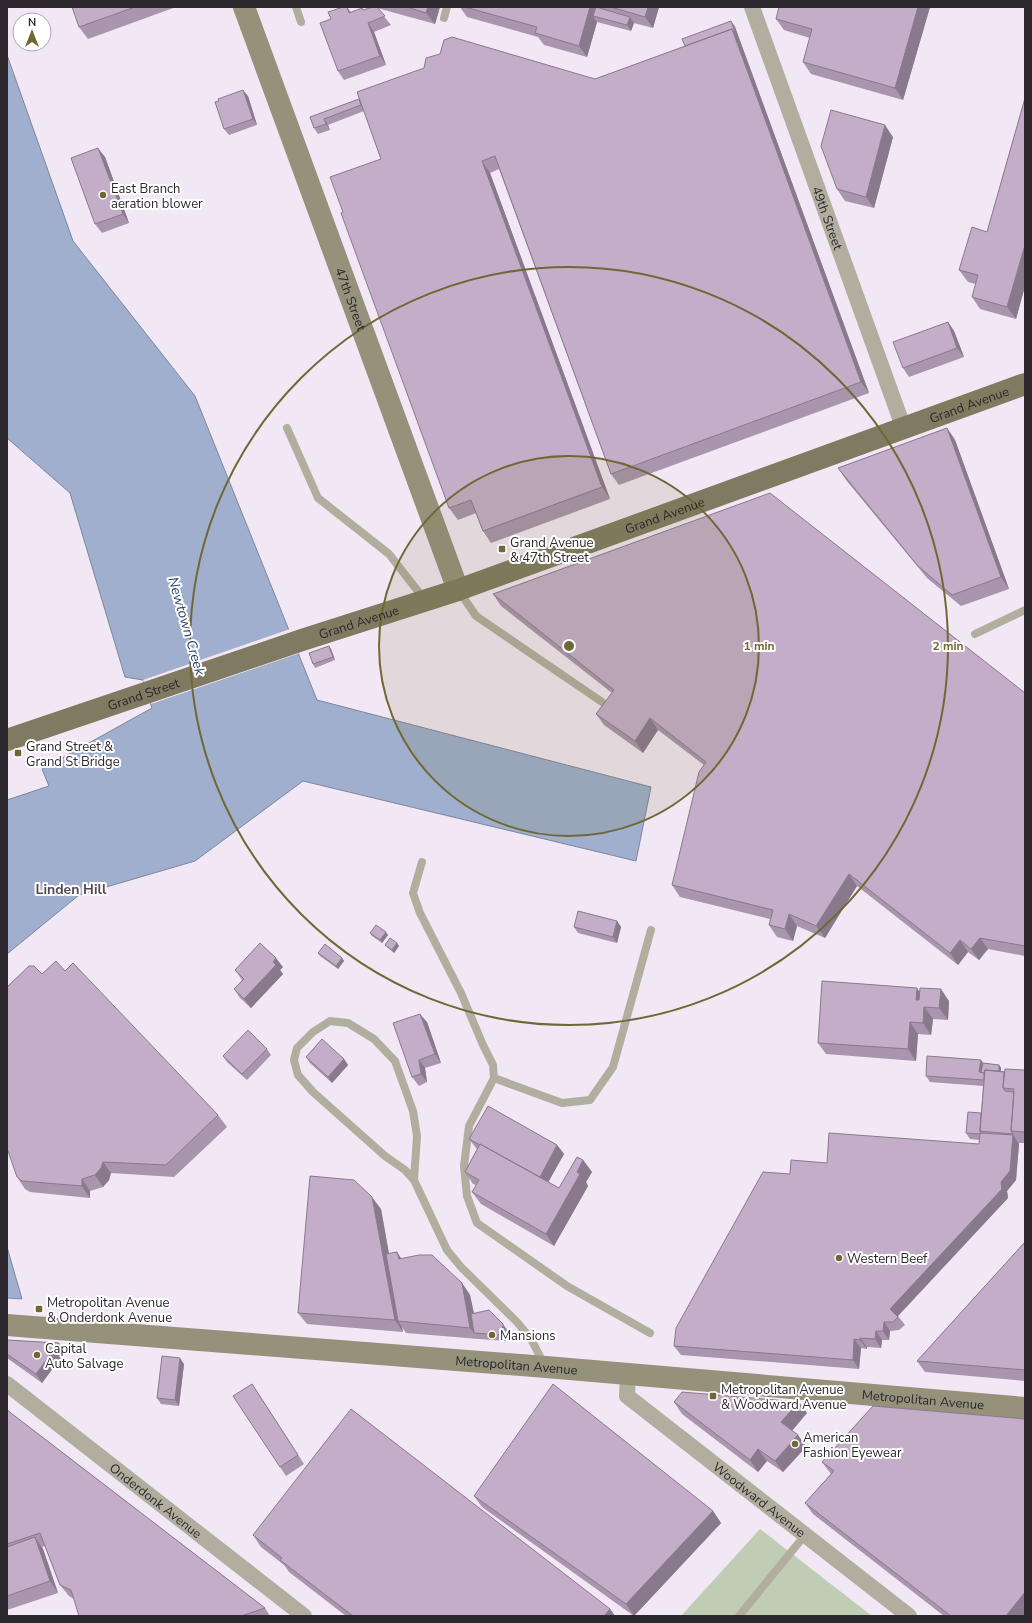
<svg xmlns="http://www.w3.org/2000/svg" width="1032" height="1623" font-family="'Nunito Sans',sans-serif">
<style>
.green{fill:#becdb3}
.water{fill:#9fafcd;stroke:#7c869d}
.pier{fill:#f2e7f4}
.lines{fill:none;stroke-linecap:round;stroke-linejoin:round}
.lane{stroke:#b1ae9f;stroke-width:8}
.street{stroke:#b1ae9f;stroke-width:16}
.secondary{stroke:#95917b;stroke-width:22}
.primary{stroke:#807b60;stroke-width:22}
.wall{fill:#a995ad}
.shaded-wall{fill:#89798d}
.building{fill:#c4adc9;stroke:#89798d}
.ring{fill:none;stroke:#706834;stroke-width:2}
.poi-dot{fill:#706834;stroke:#fff;stroke-width:1.5}
.labels{text-anchor:middle;stroke-width:4;stroke-linejoin:round;paint-order:stroke}
.poi-label{font-size:13px;fill:#2c282d;stroke:#fff;text-anchor:start}
.street-label{font-size:13px;fill:#2c282d;stroke:#fff}
.water-label{font-size:14px;font-style:italic;fill:#30446e;stroke:#fff}
.neighbourhood-label{font-size:14px;font-weight:bold;fill:#514853;stroke:#fff}
.centre{fill:#706834;stroke:#fff;stroke-width:2}
.ring-label{font-size:12px;text-anchor:middle;font-weight:bold;fill:#706834;stroke:#fff;stroke-width:4;stroke-linejoin:round;paint-order:stroke}
</style>
<rect width="100%" height="100%" fill="#f2e7f4"/>
<path class="green" d="M760 1529 872 1616H681Z"/>
<path class="water" d="M7 55 73 241 195 396 317 700 651 787 636 861 303 781 195 861 79 895 7 954V800L49 786 42 769 152 708 143 680 125 677 70 493 7 438Z
M7 1247 22 1299 7 1298Z"/>
<path class="pier" d="M290 629 300 653 151 704 143 680Z"/>
<g class="lines">
<path class="lane" d="M296 7 301 22
M444 18 447 7
M287 428 318 498 389 554 424 599
M459 591 476 616 602 702
M975 634 1025 610
M422 862 413 893 420 913 461 993 483 1045 493 1065 494 1078 469 1126 464 1166 467 1196 477 1223 567 1286 650 1333
M494 1078 562 1103 590 1100 613 1067 651 930
M414 1180 417 1136 413 1111 395 1061 374 1039 348 1023 330 1021 313 1032 297 1048 294 1060 298 1075 313 1092 385 1156 405 1170 414 1180 447 1250 461 1267 517 1322 531 1339 544 1364
M739 1616 805 1535"/>
<g class="street">
<path id="s1" d="M752 7 904 429"/>
<path id="s2" d="M628 1374 627 1396 909 1616"/>
<path id="s3" d="M7 1384 304 1616"/>
</g>
<g class="secondary">
<path id="s4" d="M244 7 458 590"/>
<path id="s5" d="M7 1325 546 1367 1025 1408"/>
</g>
<path class="primary" id="s6" d="M7 740 302 640 458 590 1025 384"/>
</g>
<path class="wall" d="M72 7H176L88 39 79 27Z
M347 7 351 12 364 10 373 7H440L435 24 377 8 391 25 374 32 386 65 344 80 338 71 331 19Z
M460 7H659L653 28 634 23 631 31 597 22 587 57 544 45 538 37 467 17Z
M779 7H930L903 100 811 74 803 62 810 38 784 30 776 19Z
M731 21 735 27 869 393 619 485 611 474 499 169 490 173 610 499 491 543 483 531 476 513 458 520 449 508 343 212 381 159 364 111 328 125 330 130 318 134 314 128 310 117 359 99 595 79 685 46Z
M248 96 257 125 229 135 224 129Z
M1025 98V286L1016 319 980 309 972 297 976 284 968 282 959 270 987 232Z
M893 137 874 208 845 201 837 189Z
M105 157 129 223 102 233 95 224Z
M948 322 954 331 964 357 909 377 903 368Z
M947 428 955 440 1009 589 961 606 927 578 846 480 838 468Z
M493 594 1025 693V956L988 949 979 960 968 952 958 965 857 886 825 938 797 926 793 941 777 937 769 925 770 919 680 897 672 885 704 765 658 730 643 753 604 725 596 714 612 693 501 606Z
M329 646 331 649 335 660 315 668 313 664Z
M617 921 621 927 617 943 578 933 574 927Z
M370 933 388 935 382 943 372 936Z
M397 943 399 946 394 953 388 948 385 945Z
M318 953 342 958 344 961 338 969 320 956Z
M283 967 280 970 283 974 251 1008 240 998 234 989 242 980 235 970Z
M65 971 218 1115 227 1127 174 1177 111 1173 109 1180 103 1187 90 1191V1198L30 1192 25 1189 17 1177 42 974Z
M920 991 949 1001 948 1020 933 1019 931 1035 918 1034 916 1061 826 1054 818 1043Z
M427 1022 441 1063 425 1068 427 1082 419 1086 412 1077Z
M267 1049 271 1055 247 1080 227 1062 223 1056Z
M306 1057 344 1059 348 1065 332 1083 310 1063Z
M981 1060 983 1063 999 1065 1001 1068V1071L1025 1070V1143H1018L1019 1144 1016 1180 1007 1191 1008 1198 898 1316 905 1325 899 1330 890 1331 889 1340H882L881 1348 867 1347V1349L861 1348 859 1369 681 1355 674 1346 790 1174 827 1163 979 1144V1140L970 1139 966 1133 981 1113 983 1086 930 1082 926 1076Z
M469 1139 557 1145 564 1154 548 1182 559 1188 583 1160 592 1172 586 1182 588 1186 554 1246 481 1204 472 1192 476 1185 473 1184 465 1172 477 1149 476 1148Z
M381 1209 389 1254 462 1283 470 1295 474 1313 507 1330 506 1341 479 1339 406 1333 402 1327 403 1332 307 1324 298 1313Z
M1025 1242V1381L925 1372 917 1361Z
M7 1340 59 1343 65 1352 42 1383 7 1358Z
M184 1364 179 1406 161 1404 157 1398Z
M252 1384 304 1464 286 1476 280 1467Z
M674 1402 807 1413 792 1431 798 1435 806 1447 783 1472 767 1461 758 1472 682 1414Z
M7 1410 265 1608 270 1616H79L74 1599 69 1596 60 1585 45 1546 42 1547 43 1549 58 1593 7 1610Z
M1025 1419V1614L1024 1616H944L813 1514 805 1503 831 1474 822 1462Z
M474 1496 713 1511 721 1523 634 1616 482 1507Z
M253 1535 610 1609 615 1616H346L289 1572 284 1565 261 1547Z"/>
<path class="shaded-wall" d="M428 7H440L435 24 426 13Z
M590 7H595L600 13 593 16 597 22 587 57 579 46Z
M648 7H659L653 28 645 17Z
M918 7H930L903 100 895 88Z
M630 17 634 23 631 31 627 25Z
M731 21 735 27 869 393 861 382 732 29Z
M368 23 374 32 386 65 380 56Z
M243 90 248 96 257 125 253 119Z
M324 119 328 125 330 130 326 124Z
M885 125 893 137 874 208 866 197Z
M98 148 105 157 129 223 123 214Z
M482 161 490 173 610 499 602 487Z
M1025 245V286L1016 319 1007 307Z
M948 322 954 331 964 357 957 348Z
M947 428 955 440 1009 589 1001 577Z
M329 646 331 649 335 660 333 657Z
M650 718 658 730 643 753 635 741Z
M849 874 857 886 825 938 816 926Z
M789 914 797 926 793 941 785 929Z
M617 921 621 927 617 943 613 937Z
M386 932 388 935 382 943 380 940Z
M980 938 988 949 979 960 971 949Z
M960 940 968 952 958 965 950 953Z
M397 943 399 946 394 953 392 950Z
M276 958 283 967 280 970 283 974 251 1008 244 999Z
M342 958 344 961 338 969 336 966Z
M917 988 925 1000V1008L933 1019 931 1035 923 1023 916 1000Z
M941 989 949 1001 948 1020 939 1008Z
M420 1014 427 1022 441 1063 435 1054Z
M910 1022 918 1034 916 1061 908 1049Z
M344 1059 348 1065 332 1083 328 1077Z
M419 1060 425 1068 427 1082 421 1074Z
M981 1060 985 1066 984 1075 979 1072Z
M999 1065 1001 1068 1000 1080 998 1077Z
M1013 1135 1019 1144 1016 1180 1007 1191 1008 1198 896 1318 890 1309 1001 1182Z
M557 1145 564 1154 545 1188 539 1179Z
M583 1160 592 1172 586 1182 588 1186 554 1246 546 1234Z
M103 1162 111 1173 109 1180 103 1187 95 1175Z
M82 1179 90 1191V1198L82 1186Z
M372 1197 381 1209 401 1321H398L402 1327 403 1332 395 1320Z
M397 1252 405 1264 399 1259Z
M462 1283 470 1295 478 1334 474 1333 470 1328Z
M884 1322 890 1331 889 1340 883 1331Z
M503 1324 507 1330 506 1341 502 1335Z
M876 1331 882 1340 881 1348 875 1339Z
M860 1338 867 1347V1349L860 1340Z
M854 1339 861 1348 859 1369 853 1360Z
M59 1343 65 1352 42 1383 36 1374Z
M180 1358 184 1364 179 1406 175 1400Z
M799 1402 807 1413 789 1434 781 1422Z
M798 1435 806 1447 783 1472 775 1461Z
M758 1449 767 1461 758 1472 750 1460Z
M713 1511 721 1523 634 1616 626 1604Z
M35 1537 43 1549 58 1593 50 1581Z
M1025 1592V1614L1024 1616H1006Z
M610 1609 615 1616H604Z"/>
<path class="building" d="M72 7H135L79 27Z
M343 7H347L349 13 362 8 363 10 373 7H377L385 16 368 23 380 56 338 71 320 23 331 19 328 12Z
M407 7H428L426 13Z
M465 7H590L579 46 535 33 537 27Z
M596 7 630 17 627 25 593 16Z
M611 7H648L645 17Z
M779 7H918L895 88 803 62 812 29 776 19Z
M731 21 736 35 732 29 685 46 682 39Z
M732 29 861 382 611 474 495 156 482 161 602 487 483 531 471 500 449 508 341 213 343 212 330 177 381 159 357 92 424 68 426 58 440 54 444 40 452 37 595 79Z
M243 90 253 119 224 129 215 102 219 101 218 99Z
M1025 98V245L1007 307 972 297 978 275 959 270 972 227 987 232Z
M359 99 361 105 324 119 326 124 314 128 310 117Z
M831 110 885 125 866 197 837 189 821 146Z
M98 148 123 214 95 224 71 158Z
M948 322 957 348 903 368 893 342Z
M947 428 1001 577 952 595 918 566 838 468Z
M770 493 1025 693V946L980 938 971 949 960 940 950 953 849 874 816 926 789 914 785 929 769 925 773 910 672 885 699 772 706 762 650 718 635 741 596 714 614 690 493 594Z
M329 646 333 657 313 664 309 653Z
M578 911 617 921 613 937 574 927Z
M376 925 386 932 380 940 370 933Z
M390 938 397 943 392 950 385 945Z
M260 943 276 958 273 962 276 965 244 999 234 989 244 979 235 970Z
M325 944 342 958 336 966 318 953Z
M56 961 65 971 73 963 218 1115 166 1165 103 1162 101 1168 95 1175 82 1179V1186L22 1181 17 1177 7 1148V987L29 966H34L42 974Z
M822 981 917 988 916 1000H919L920 988 941 989 939 1008 924 1007 923 1023 910 1022 908 1049 818 1043Z
M420 1014 435 1054 419 1060 421 1074 412 1077 393 1023Z
M248 1030 267 1049 242 1074 223 1056Z
M322 1039 344 1059 328 1077 306 1057Z
M927 1056 981 1060 979 1072 984 1073V1080L926 1076Z
M983 1063 999 1065V1071L985 1070 984 1073 981 1072Z
M1005 1069 1025 1070V1132L1011 1131 1014 1089 1003 1088Z
M985 1070 1004 1072 1003 1088 1005 1091 1014 1092 1011 1131 1013 1134 980 1131Z
M488 1106 557 1145 540 1177 480 1144V1145L469 1139Z
M968 1112 981 1113 980 1131 981 1133H980V1134L966 1133Z
M829 1133 979 1144 980 1133 1013 1135 1010 1171 1001 1182 1002 1189 890 1309 898 1317 893 1322H884L883 1331H876L875 1339 860 1338V1340L854 1339 853 1360 674 1346 676 1328 763 1172 790 1174 791 1160 827 1163Z
M480 1144 559 1188 577 1157 583 1160 577 1172 580 1174 546 1234 472 1192 479 1180 465 1172Z
M310 1176 354 1180 372 1197 395 1320 298 1313Z
M1025 1242V1370L917 1361Z
M397 1252 399 1259 419 1255H432L462 1283 470 1328 398 1321 386 1254Z
M489 1310 503 1324 502 1335 474 1333 471 1314Z
M7 1340 59 1343 36 1374 7 1354Z
M162 1356 180 1358 175 1400 157 1398Z
M252 1384 298 1455 280 1467 233 1396Z
M553 1384 713 1511 626 1604 474 1496Z
M682 1392 799 1402 781 1422 798 1435 775 1461 758 1449 750 1460 674 1402Z
M873 1406 1025 1419V1592L1006 1616H951L805 1503 834 1471 822 1462Z
M351 1409 610 1609 604 1616H353L280 1560 282 1558 253 1535Z
M7 1410 265 1608 241 1616H79L71 1590 60 1585 40 1533 7 1544Z
M35 1537 50 1581 7 1596V1547Z"/>
<circle cx="569" cy="646" r="190" fill="#706834" fill-opacity=".12"/>
<g class="ring">
<circle cx="569" cy="646" r="190"/>
<circle cx="569" cy="646" r="379"/>
</g>
<g class="poi-dot">
<circle cx="103" cy="195" r="4"/>
<rect x="498" y="545" width="8" height="8" rx="2"/>
<rect x="14" y="749" width="8" height="8" rx="2"/>
<circle cx="839" cy="1258" r="4"/>
<rect x="35" y="1305" width="8" height="8" rx="2"/>
<circle cx="492" cy="1335" r="4"/>
<circle cx="37" cy="1355" r="4"/>
<rect x="709" y="1392" width="8" height="8" rx="2"/>
<circle cx="795" cy="1444" r="4"/>
</g>
<g class="labels">
<g class="poi-label">
<text x="111" y="193">East Branch<tspan x="111" dy="15">aeration blower</tspan></text>
<text x="510" y="547">Grand Avenue<tspan x="510" dy="15">&amp; 47th Street</tspan></text>
<text x="26" y="751">Grand Street &amp;<tspan x="26" dy="15">Grand St Bridge</tspan></text>
<text x="847" y="1263">Western Beef</text>
<text x="47" y="1307">Metropolitan Avenue<tspan x="47" dy="15">&amp; Onderdonk Avenue</tspan></text>
<text x="500" y="1340">Mansions</text>
<text x="45" y="1353">Capital<tspan x="45" dy="15">Auto Salvage</tspan></text>
<text x="721" y="1394">Metropolitan Avenue<tspan x="721" dy="15">&amp; Woodward Avenue</tspan></text>
<text x="803" y="1442">American<tspan x="803" dy="15">Fashion Eyewear</tspan></text>
</g>
<g class="street-label">
<text dy="5" stroke="none"><textPath href="#s1" startOffset="224">49th Street</textPath></text>
<text dy="5" stroke="none"><textPath href="#s4" startOffset="311">47th Street</textPath></text>
<text dy="5" stroke="none"><textPath href="#s6" startOffset="1019">Grand Avenue</textPath></text>
<text dy="5" stroke="none"><textPath href="#s6" startOffset="695">Grand Avenue</textPath></text>
<text dy="5" stroke="none"><textPath href="#s6" startOffset="371">Grand Avenue</textPath></text>
<text dy="5" stroke="none"><textPath href="#s6" startOffset="144">Grand Street</textPath></text>
<text dy="5" stroke="none"><textPath href="#s5" startOffset="511">Metropolitan Avenue</textPath></text>
<text dy="5" stroke="none"><textPath href="#s5" startOffset="919">Metropolitan Avenue</textPath></text>
<text dy="5" stroke="none"><textPath href="#s2" startOffset="190">Woodward Avenue</textPath></text>
<text dy="5" stroke="none"><textPath href="#s3" startOffset="189">Onderdonk Avenue</textPath></text>
</g>
<g class="water-label">
<text transform="translate(187 626) rotate(74)" y="5">Newtown Creek</text>
</g>
<g class="neighbourhood-label">
<text x="71" y="894">Linden Hill</text>
</g>
</g>
<circle cx="569" cy="646" r="6" class="centre"/>
<g class="ring-label">
<text x="759" y="650">1 min</text>
<text x="948" y="650">2 min</text>
</g>
<rect width="1032" height="1623" fill="none" stroke="#2c282d" stroke-width="16"/>
<g transform="translate(32 32)"><circle r="19" fill="#ffffff" stroke="#aba9ab"/>
<path d="M0-3L7 15L0 10L-7 15Z" fill="#706834"/>
<text y="-6" font-size="11" font-weight="bold" text-anchor="middle" fill="#2c282d">N</text>
</g>
</svg>
